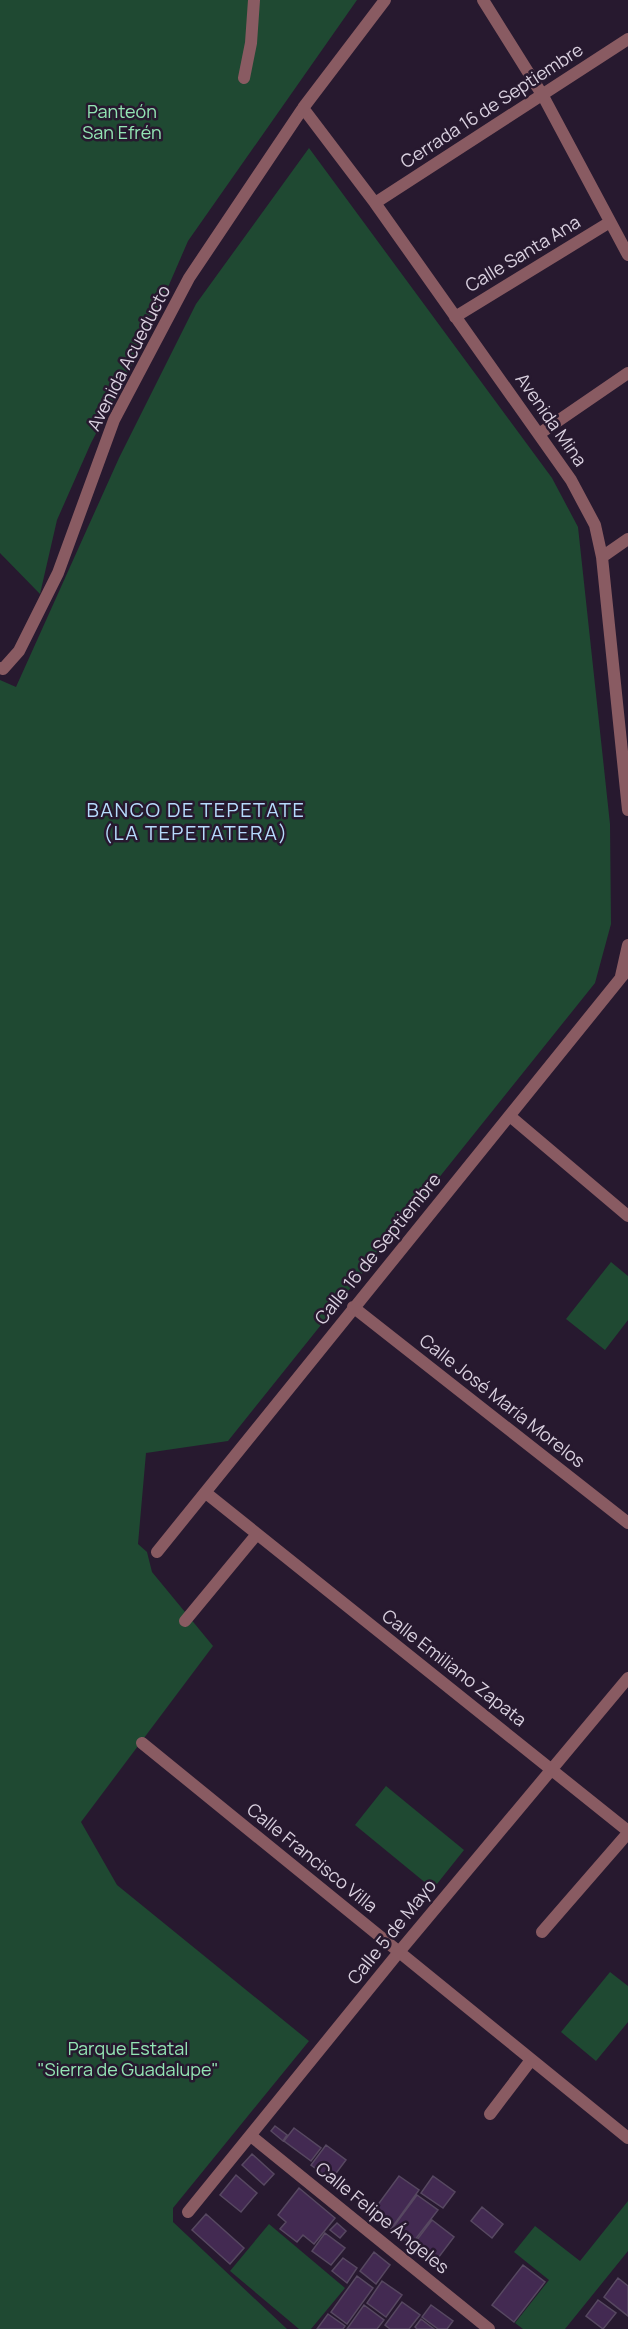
<svg xmlns="http://www.w3.org/2000/svg" width="628" height="2329" font-family="Manrope,sans-serif">
<style>
.green{fill:#1f4932}
.building{fill:#432a52;stroke:#574861;stroke-width:1.5}
.lines{fill:none;stroke-linecap:round;stroke-linejoin:round}
.minor{stroke:#895b62;stroke-width:12}
.labels{text-anchor:middle;stroke-width:5;stroke-linejoin:round;paint-order:stroke}
.street-label{font-size:18px;fill:#d9d0df;stroke:#27192f}
.park-label{font-size:18px;fill:#93e5b4;stroke:#27192f}
.neighbourhood-label{font-size:20px;letter-spacing:1.5px;fill:#b6dbfc;stroke:#27192f}
</style>
<rect width="100%" height="100%" fill="#27192f"/>
<path class="green" d="M0 0H357L188 241 146 338 91 443 57 520 40 594 0 553Z
M309 148 552 478 578 527 610 824 611 924 595 983 228 1441 146 1453 138 1544 147 1552 152 1572 213 1646 81 1822 117 1885 309 2041 173 2208V2222L287 2329H0V680L16 687 119 458 196 304Z
M611 1262 628 1276V1320L605 1350 566 1319Z
M386 1786 464 1850 433 1889 355 1825Z
M610 1972 628 1986V2022L596 2061 561 2032Z
M628 2201V2251L565 2329H523L515 2323 549 2280 514 2252 535 2226 580 2261Z
M269 2224 345 2288 311 2329H299L230 2271Z"/>
<path class="building" d="M275 2126 287 2135 283 2141 271 2131Z
M294 2128 321 2148 311 2161 284 2141Z
M326 2145 346 2160 331 2180 311 2165Z
M252 2154 274 2174 264 2185 242 2165Z
M236 2175 257 2193 241 2212 220 2195Z
M399 2176 419 2190 391 2229 371 2214Z
M433 2176 455 2192 443 2208 421 2193Z
M336 2177 348 2186 344 2193 331 2183Z
M299 2188 335 2218 314 2244 303 2235 297 2242 280 2229 286 2222 278 2215Z
M417 2195 438 2210 411 2245 391 2230Z
M482 2207 503 2224 492 2238 471 2221Z
M206 2214 244 2248 230 2264 192 2230Z
M432 2220 454 2237 435 2262 413 2245Z
M337 2223 346 2231 340 2238 330 2230Z
M325 2233 345 2248 331 2265 312 2251Z
M374 2252 390 2265 376 2284 360 2271Z
M343 2258 357 2268 347 2283 332 2271Z
M523 2265 545 2282 514 2322 492 2305Z
M357 2276 373 2288 347 2324 331 2312Z
M618 2278 628 2286V2316L604 2297Z
M382 2281 402 2295 386 2317 367 2303Z
M598 2300 616 2313 603 2329 586 2316Z
M402 2302 420 2315 409 2329H390L385 2325Z
M364 2305 384 2320 377 2329H347Z
M431 2305 453 2321 447 2329H438L422 2317Z
M328 2314 345 2326 343 2329H317Z
M421 2319 434 2329H417L415 2327Z"/>
<g class="lines">
<path class="minor" d="M483 0 543 96 628 255
M244 78 251 43 254 0
M303 108 375 203 571 480 595 525 602 557 628 810
M375 203 628 39
M455 317 610 222
M539 434 628 373
M602 557 628 539
M0 668 3 669 19 651 58 573 114 420 189 278 303 108 385 0
M621 976 628 945
M511 1117 628 1216
M353 1307 628 1523
M206 1493 628 1831
M157 1552 628 969
M185 1621 257 1534
M142 1743 628 2138
M542 1932 628 1833
M490 2114 531 2060
M251 2136 489 2329
M188 2212 399 1952 628 1678"/>
</g>
<g class="labels">
<g class="street-label">
<text transform="translate(492 106) rotate(-33)" y="6">Cerrada 16 de Septiembre</text>
<text transform="translate(523 254) rotate(-31)" y="6">Calle Santa Ana</text>
<text transform="translate(129 358) rotate(-63)" y="6">Avenida Acueducto</text>
<text transform="translate(551 420) rotate(55)" y="6">Avenida Mina</text>
<text transform="translate(378 1249) rotate(-51)" y="6">Calle 16 de Septiembre</text>
<text transform="translate(502 1401) rotate(38)" y="6">Calle José María Morelos</text>
<text transform="translate(454 1668) rotate(38)" y="6">Calle Emiliano Zapata</text>
<text transform="translate(312 1858) rotate(39)" y="6">Calle Francisco Villa</text>
<text transform="translate(392 1932) rotate(-51)" y="6">Calle 5 de Mayo</text>
<text transform="translate(382 2218) rotate(39)" y="6">Calle Felipe Ángeles</text>
</g>
<g class="park-label">
<text x="122" y="118">Panteón<tspan x="122" dy="21">San Efrén</tspan></text>
<text x="128" y="2055">Parque Estatal<tspan x="128" dy="21">"Sierra de Guadalupe"</tspan></text>
</g>
<g class="neighbourhood-label">
<text x="196" y="817">BANCO DE TEPETATE<tspan x="196" dy="23">(LA TEPETATERA)</tspan></text>
</g>
</g>
</svg>
